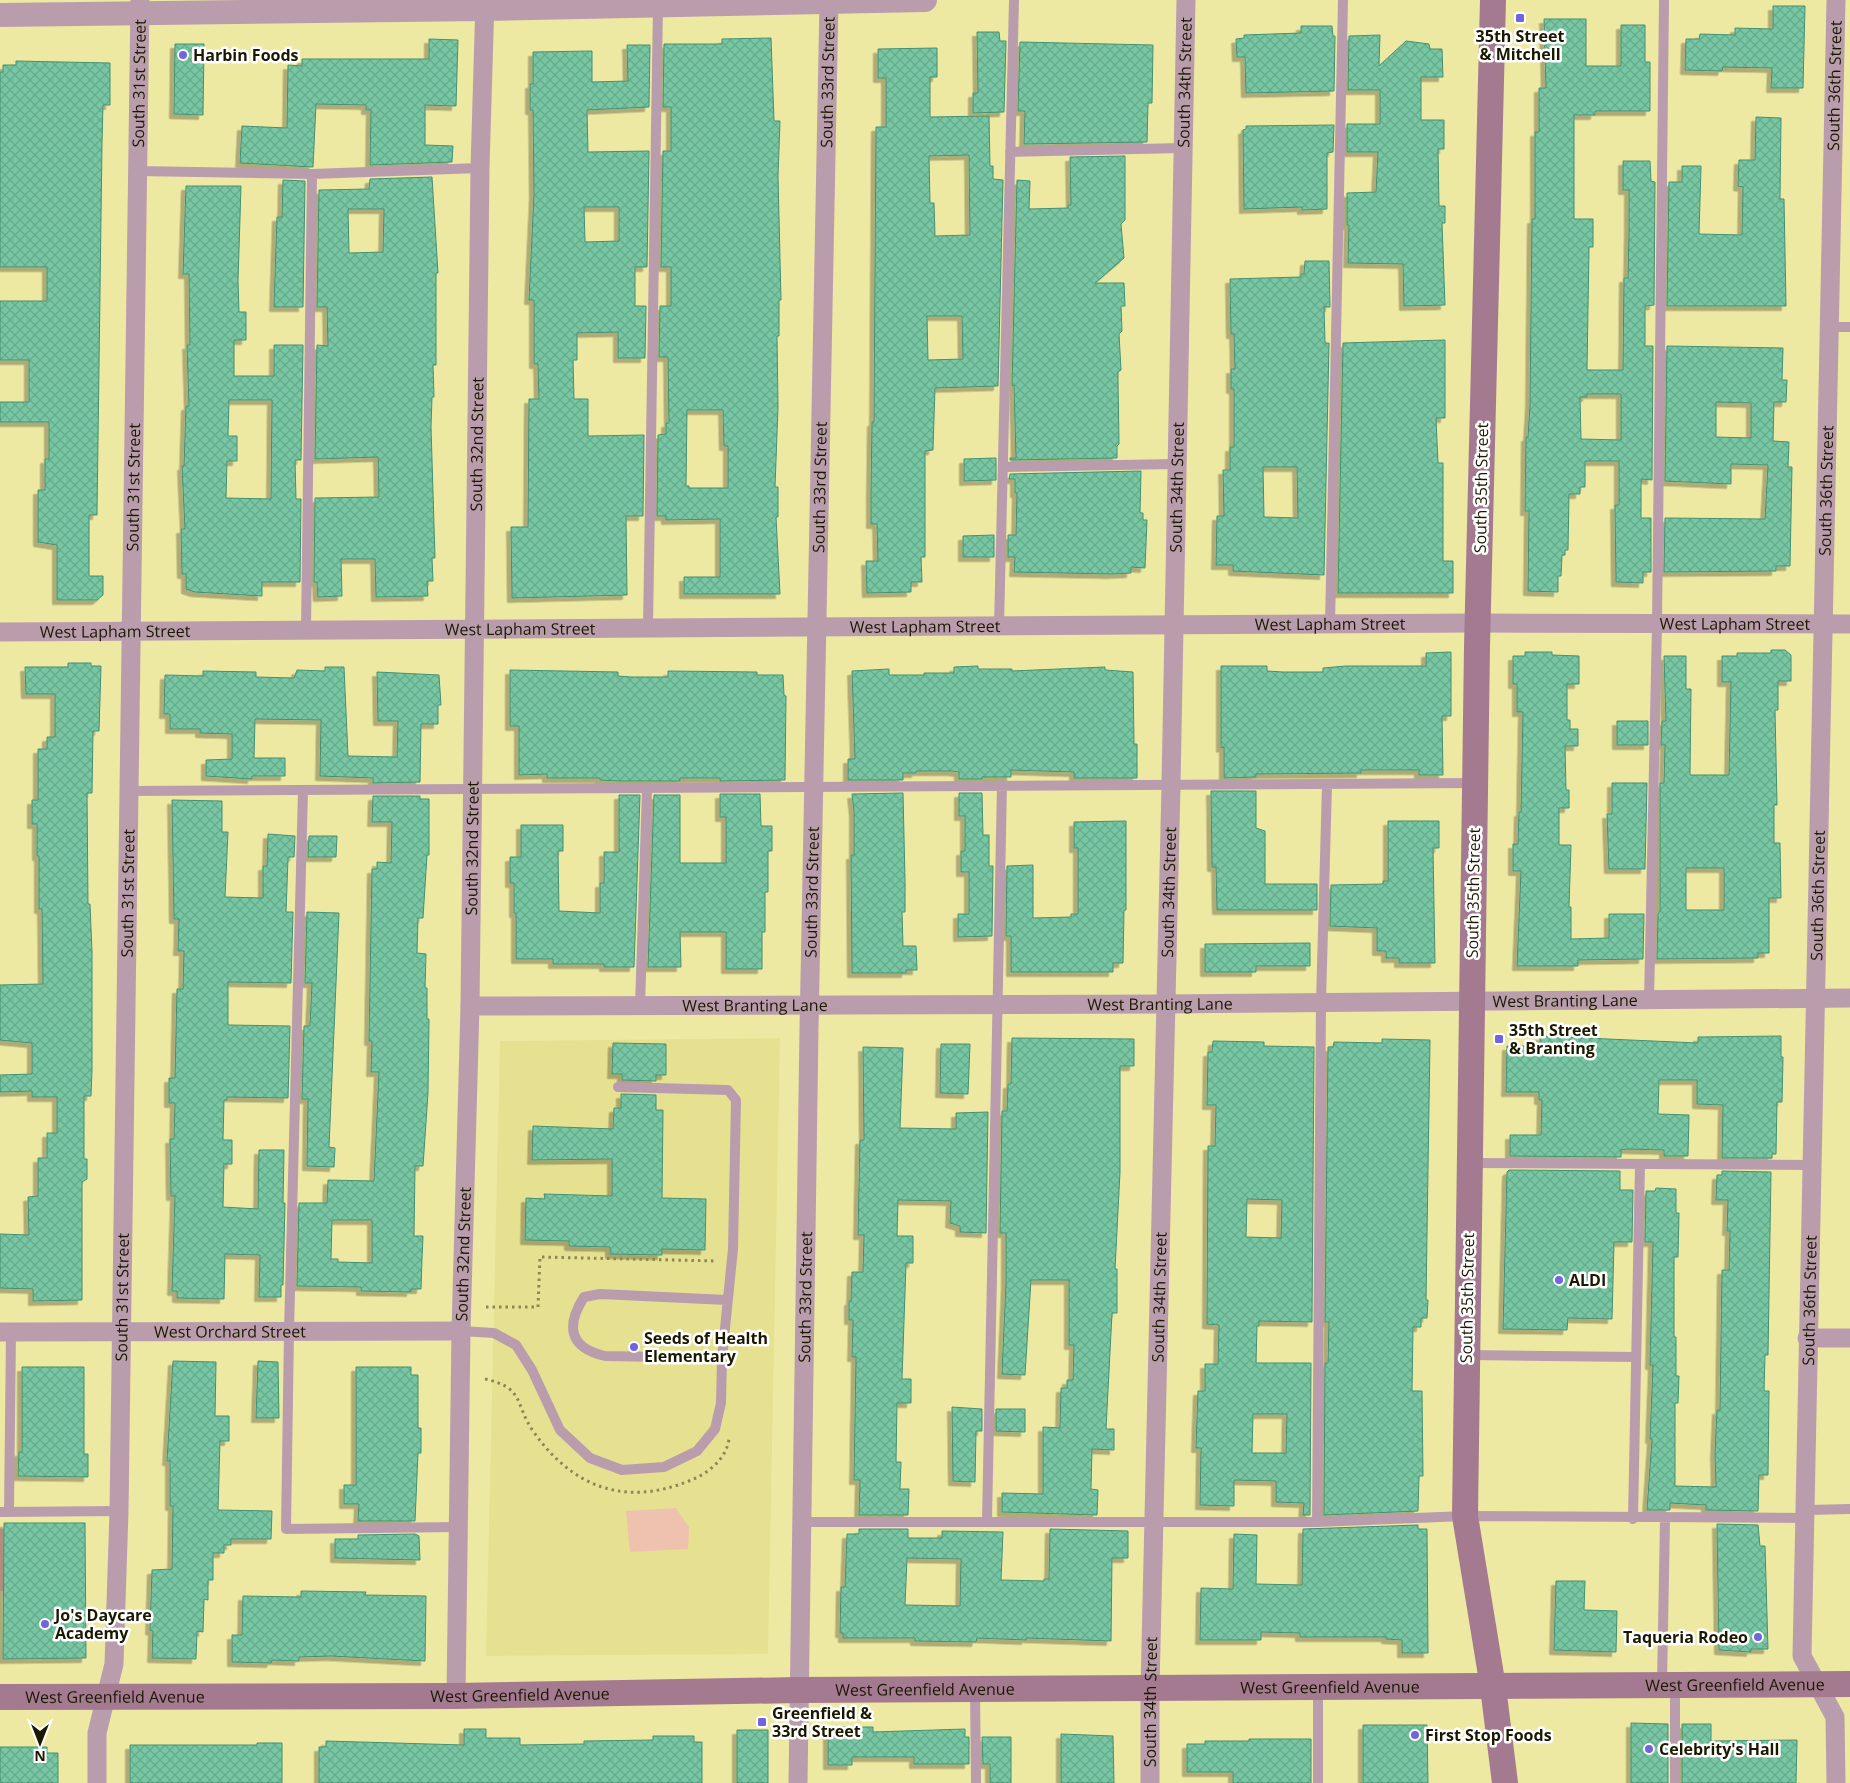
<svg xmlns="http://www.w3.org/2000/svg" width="1850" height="1783" font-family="'Open Sans',sans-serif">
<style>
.built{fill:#e6e191}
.green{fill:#eec2af}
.building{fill:url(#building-cross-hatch);stroke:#449071;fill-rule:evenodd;filter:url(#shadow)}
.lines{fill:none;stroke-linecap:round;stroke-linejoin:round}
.path{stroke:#8a8656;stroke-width:3;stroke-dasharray:2.5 4;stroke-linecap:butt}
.service{stroke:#ba9dad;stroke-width:10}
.minor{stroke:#ba9dad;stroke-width:19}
.tertiary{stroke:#ba9dad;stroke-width:24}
.secondary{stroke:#a47a91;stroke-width:26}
.poi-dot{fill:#7264de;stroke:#fff;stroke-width:2}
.labels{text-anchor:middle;stroke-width:5;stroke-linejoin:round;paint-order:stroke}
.poi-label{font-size:16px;font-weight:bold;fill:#1b1800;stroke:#fff;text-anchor:start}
.street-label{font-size:16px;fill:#1b1800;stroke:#fff}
</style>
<defs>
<pattern id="building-cross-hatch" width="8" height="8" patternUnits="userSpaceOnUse" patternTransform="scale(1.25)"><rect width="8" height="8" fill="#77c7a4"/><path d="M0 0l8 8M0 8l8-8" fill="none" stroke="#66aa8b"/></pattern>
<filter id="shadow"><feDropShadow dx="-4.5" dy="4.5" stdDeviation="0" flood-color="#0004"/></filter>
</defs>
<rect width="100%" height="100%" fill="#eee9a2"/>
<path class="built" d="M780 1038 768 1654 486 1656 500 1041Z"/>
<path class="green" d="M676 1508 689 1527 688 1549 630 1552 626 1511Z
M0 1529H4V1591H0Z"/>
<path class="building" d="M1773 6H1805L1803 88H1771L1772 68 1723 67 1722 71 1685 70 1686 39H1699L1700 34 1735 35V28L1773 29Z
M1544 19H1586V66H1621V25H1645V62H1650V111H1595V115H1574V219H1593V247H1589L1587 370H1623L1624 278H1628L1629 233V190H1623V161H1650L1651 181 1655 182 1654 305 1645 306V346H1653L1652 480 1642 479 1641 483V518H1651V572H1643V583L1616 582 1615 505H1619V461H1585V487H1580V494H1569L1568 550H1565V555H1562L1561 576H1558V592L1528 591 1529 511H1525L1526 437H1528L1530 405 1532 219H1535V132H1539V88H1546ZM1587 394H1621V440L1581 439 1580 397H1587Z
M1301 26H1332L1333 36H1335L1334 91 1246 93 1245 57H1237L1236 39 1244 38V35L1301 33Z
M977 32H999L1000 41H1006L1004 112 973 113V93H978Z
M1380 35 1379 66 1406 41 1429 44 1430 49H1442L1443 77H1421V120H1444V149H1438L1439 206H1445V223H1442L1445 305 1404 306 1403 264 1348 263 1349 225H1347V193L1376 192 1378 152H1347V124H1380V90H1348L1349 36Z
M771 38 774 121H780L778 176 781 300H779V336H777L778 407 775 487H778V517H776L780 594H684V577H720V519L666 520V516H657L658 435 666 434V423H669L668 357H659L660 306H671V267H661L663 151H671V107H663L664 44H722V39ZM687 410H723L724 446H728V488H689V486H686Z
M429 39 458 40 456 106 425 105V145L453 146 452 162 370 165 371 110H366V105L316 104 313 167 240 163 242 126 287 128 288 65 302 66V59H429Z
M1020 42 1153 45 1152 103H1148L1147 142 1024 144 1025 111H1018Z
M175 44H204L203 115 174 114Z
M627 45H650L649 107 587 110 588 152 649 151 647 267H635V306H646L645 358H618V332L577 333V360H573L574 399H588V436L644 435 643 516H626L627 595 512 598 511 527H528L529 399H539L538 364H534V300H529L534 194 533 110H530V84H533V52L592 51V82L628 81ZM584 207H619V241L585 242Z
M937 48V77H930V117L989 116 990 166H993V179L1003 180 998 386 935 388 933 450 925 451V557H921L922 582H911V592L867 593 866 561H878L877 524H871V493L872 422H874L876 127H886V78H878V49ZM969 155 970 235 935 236 934 203H930L929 156ZM927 316H962L963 359 928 360Z
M16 61 110 63V105H103L102 143 97 515H89V576H103V595L97 600H57V545L38 542V490H45V459H49V422H0V402H29V360H0V301H47V267H0V72H3V65H16Z
M1756 117 1781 118 1780 199H1784L1786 306H1667L1669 182H1682V166H1701L1699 234 1742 235 1743 187 1738 186 1739 160H1755Z
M1334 125 1333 152 1327 153V209L1302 210V207L1244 209 1243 130 1246 129V126Z
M1125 156V220L1121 224 1124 258 1095 283H1124L1125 306H1121L1122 331 1119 334 1121 370 1118 372V380L1119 444 1117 446V458L1010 460V458H1016L1014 385 1012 386 1017 180 1030 181 1029 209 1068 208V205H1071L1070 157Z
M432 177 438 273H436V365H433L434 397H432L431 427 435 558H432L433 581H427L428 596 376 597 375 559H341L342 596 318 597 317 582H314L315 498 379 497 378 457 315 459 317 345 328 346 327 307H317L319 190 369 189 370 179ZM348 209H384L383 252 349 253Z
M283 180 305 181 303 307H274L277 217H282Z
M186 186H241L238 281 239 312H246V340H234V376H274V345H303L301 460H295L296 499H301L300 582H262V596L195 592 186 589V574H182L181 529H185L182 466H184L186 406H189L187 345H190L189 274H183ZM229 400H272L271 499 226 498 227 461H237V436H228Z
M1305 261H1329L1330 307H1324L1325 343H1329L1324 575 1233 571V565H1216L1217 516H1224L1223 470H1230V447H1234V389H1231V369H1235L1234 334H1231L1230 279 1301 277V274H1304ZM1263 467H1297L1298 518 1264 517Z
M1445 340V418H1436L1438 463H1443V561H1453V593H1338L1343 343Z
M1667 346 1783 348 1782 380H1787L1786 402H1774L1773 441 1789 442 1788 467H1792L1790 566H1776V571L1664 572 1665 518 1765 519 1768 465 1731 464V484L1665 481ZM1716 402 1751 403V438L1716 437Z
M996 458V480L964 481V459Z
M1141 471 1140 513H1143V520H1147L1145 568 1131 567V573L1112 574 1014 572 1015 557H1008V535H1016L1017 493H1015V479H1009L1010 474Z
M994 535V557H963V536Z
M1771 650H1785L1791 655V681H1778V710H1775L1777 805H1774V843H1780L1781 898H1769V953H1758V958L1657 959 1658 914 1660 911V783H1664L1665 745H1661L1662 721H1666L1664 656H1686V689H1691L1690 775H1729L1731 682H1722V656H1737V653H1771ZM1686 868H1724V910H1686Z
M1451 652V716H1442L1443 775H1419V770H1361V773L1256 774V777L1224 778V747L1221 748V666H1267V671L1283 672H1323V668L1346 666H1426V653Z
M1525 652H1552V655L1579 656V684H1567V720H1570V729H1578V746H1565L1566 790H1569V808H1559V845H1571L1569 907H1571V939L1609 938V914H1644L1643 959 1578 960V966H1517L1521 871H1513V844H1518L1519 812H1521L1523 712H1517V684H1513V656H1525Z
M68 663H91V666H101L99 731H93L92 793H87L88 904H90L92 952V1070L91 1096H84V1159H87V1179L82 1182V1300L33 1301V1289L0 1288V1234L29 1235 28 1197 38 1196V1158H47V1133H57V1097H32V1091L0 1092V1075L32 1074V1043L0 1040V985L43 984 42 909H39V856H37V824H32V800H38V749H47V737H55V694H26L25 667H68Z
M978 666V669H1012V671L1105 667V670L1133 672 1134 744H1137V778H1074V772L1011 770V777H982V779H959V772L952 771H916V773H903V780H848V759H855L852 671 889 669V675H924V673H954V667Z
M325 667H344L348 756 397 757 398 721H378L377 672 439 675 441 705H438V724H421L420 782 373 783V778L320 776 321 720 255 719 254 758H285V776H252V779L206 776V760L232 759V734L200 733V729H170V714H164L165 675 203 676V671L256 672V677L294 678 297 670 325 671Z
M510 670 618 672V676L631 677H668V671L757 672V675H783L784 695 786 696 785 780 720 781V778H680V781H619L600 780V778H547V774L519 775V726H510Z
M1617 721H1648V745H1617Z
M1612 783H1647L1645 869H1609L1607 814H1612Z
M1211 791H1256V828L1265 831V884H1317V910H1217L1216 867H1212Z
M903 793 905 880V912H902L903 946H916L917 970H906V973H852L851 855H854V811L852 794Z
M959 793H982L983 835H989V866H993L992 936 958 937V914H969V872H961V851H965V816H959Z
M720 794H760L761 826H772V851H768V892H765V932H762V969H726V932H680L681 967H648L654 795H680V863H726V817H720Z
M619 795H640L634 967H604V964H553V959H516V913H514V883H510V857H521V825H563V851H558L559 911 600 913V883H604V852H619Z
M373 796H420V799H429V855H427L423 918H418L417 953 426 954 425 988H427V1019H429L428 1093 423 1166H415L414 1236H423L422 1259 421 1289H411V1292L361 1291V1287L297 1286 299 1203H327L328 1180 374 1181 379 1072H371L372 1041H369L372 869H377V862L391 863 392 822H372ZM332 1220H372V1263L338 1262V1259H331Z
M172 800 222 801V832H228L225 897 263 898V866H267L268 834 295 836 294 857H288V859L286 912H293L291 983 228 982V1025L290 1026 288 1098 227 1097V1100H224L223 1140H232V1164H224L223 1207 258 1209 259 1150H284L283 1203H285L283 1285H281V1297H259L260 1255 225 1254 224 1299 177 1298V1291H172L175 1196H171L170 1139H174L175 1103H169V1078H175L177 989H183L184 951H178L179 919H174Z
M1126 821V910H1124L1123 963H1113V972H1011V936H1006L1007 866 1033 865V918L1071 917V914H1078V848H1074V822Z
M1388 821H1439V848H1433L1435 963H1399V958H1386V951H1377V928L1330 926 1331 885 1383 884V881H1388Z
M309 836H337L336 857H308Z
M307 912 339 913 329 1147 335 1148 334 1167 307 1166 308 1099H302L304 1026H310L312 983H305Z
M1310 943V966H1256V972H1205V944Z
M1540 1036 1698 1043V1037L1781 1036V1057H1783L1782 1102H1777L1776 1154H1772V1158H1722L1723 1105 1697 1104V1080H1659L1658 1114 1689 1115 1688 1156H1664V1150L1627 1149 1621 1150V1157L1510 1156V1135H1541L1542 1100H1539V1092H1506L1507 1046H1540Z
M1012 1038 1134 1039V1066H1120V1172L1115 1269H1117V1313H1112L1106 1429H1114V1450L1092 1449 1091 1489 1098 1490 1097 1515 1002 1512V1493L1043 1494V1427L1060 1428 1061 1388H1067V1380H1073L1074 1345H1069V1280H1031L1025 1375 1002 1374 1006 1283V1233H1000L1002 1111H1007L1008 1084H1011Z
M1382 1039 1430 1040 1426 1300H1428L1427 1318H1421V1327H1413L1412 1391H1422L1423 1476H1419L1418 1511 1324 1515 1325 1363H1328L1329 1322H1325L1328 1047H1333L1334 1042 1382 1043Z
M1213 1041 1264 1042V1046L1314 1047 1312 1322 1259 1321V1326H1257L1256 1363H1311L1310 1515H1303L1304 1503 1276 1502V1481L1234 1480V1506L1200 1505 1201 1448H1196L1198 1391H1205V1364H1218L1219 1325 1207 1324 1208 1146H1215L1216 1105H1207L1208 1052H1212ZM1247 1199 1282 1200 1281 1238 1246 1237ZM1253 1414H1287L1286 1453H1252Z
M613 1043 666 1044V1075H656V1081L622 1080V1074H612Z
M941 1044H970L968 1094 940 1093Z
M863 1047 903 1048 900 1128 956 1129V1113L988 1112 986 1233 960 1232V1226L950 1223 951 1201 898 1200 897 1236H913V1263H906L902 1379H911V1403H897L896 1462H901L900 1489H909L908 1515H859L860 1480H854L856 1357H852L853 1320H849V1301H851L852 1272H863L864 1235H858L860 1140H864Z
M621 1094 656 1095V1110H663L662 1198 706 1199 705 1250 662 1249V1255L610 1254V1247L569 1246V1241L525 1240 526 1198 545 1199 544 1194 612 1196V1159L532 1160 533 1126 613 1129 614 1108H621Z
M1509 1170 1620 1171V1190H1633L1632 1242H1614L1612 1319 1568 1318 1567 1330 1503 1329 1507 1172Z
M1722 1171 1771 1172 1768 1355H1765L1764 1391H1769L1768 1475H1759L1758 1511 1706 1510V1505L1670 1503V1510H1647L1652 1439H1650L1653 1365H1650L1653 1242H1645L1646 1191H1655L1656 1188 1676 1189V1213H1679L1678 1257H1674V1337H1676V1376H1679L1678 1403H1675V1486L1716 1487 1715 1454 1717 1410H1720L1722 1270H1729L1730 1231H1727L1728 1200H1716L1717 1175H1722Z
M173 1361 216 1362 215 1416H229V1441H220L218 1510 272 1511 271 1539H231V1545H224V1553H213V1580H208V1600L204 1599 203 1632 197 1631 196 1659 152 1658 153 1631 150 1630 152 1570 172 1569 173 1506H170V1461H167Z
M258 1361 278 1362 279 1418H256Z
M22 1367H84V1454H88V1477L18 1476 19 1452H22Z
M356 1367H411V1375H418V1428H421V1453H418L415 1521H358L359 1504H344V1485H356Z
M952 1407 982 1409V1431H976L975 1482 953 1481Z
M996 1409H1025V1432L996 1431Z
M4 1523H85L86 1658 3 1659Z
M1717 1524 1758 1525 1760 1546H1765L1768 1649H1751V1652L1719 1650Z
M1418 1525V1529H1427L1428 1653H1402V1640L1386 1639V1637H1300V1633L1261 1632V1640H1200L1201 1588 1233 1589 1234 1534 1257 1535 1256 1584 1302 1585 1303 1529Z
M859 1529H908V1538H942V1531L1003 1532 1001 1580 1044 1581V1579H1049L1050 1529 1128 1531V1558H1112L1111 1641 1026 1638V1640L977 1638 976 1642 915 1641V1638H843V1633H840L841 1587H845L847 1534H859ZM907 1558 961 1559 960 1606 905 1605Z
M415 1534 419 1536 420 1560 335 1558V1539H358V1535Z
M1556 1581H1585L1584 1610 1617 1611 1616 1652 1554 1650Z
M301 1591 366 1592 365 1595 426 1596 425 1661 331 1656 299 1657V1661L272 1660 271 1663 232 1662V1635H242L243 1596 301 1597Z
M1631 1723 1668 1724V1783H1631Z
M1682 1724H1711V1741L1797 1740 1796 1783H1682Z
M1363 1725H1427L1428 1783H1363Z
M828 1727H873V1732L965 1729V1737H969V1764H914V1757H852V1765H828Z
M464 1729H486V1738H520V1745L584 1744V1741L653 1740V1736H694V1742H702V1783H319V1747H326V1741L464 1745Z
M737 1730H768V1783H737Z
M1061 1734 1113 1736 1114 1783H1061Z
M982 1737H1011V1783H990V1764H983Z
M1249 1739H1311V1783H1233V1772H1187V1744H1205V1741H1249Z
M257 1743H282V1783H130V1745H257Z
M0 1747H47V1753H58V1783H0Z"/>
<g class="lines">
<path class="path" d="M486 1307H538L540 1257 717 1261
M485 1379C525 1388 514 1403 533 1431 572 1487 624 1507 689 1481 707 1474 726 1460 729 1439"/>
<path class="service" d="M1010 152 1182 148
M136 171 312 174 480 168
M1829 327H1850
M1004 467 1176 464
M1330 625 1343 0
M999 626 1014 0
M648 627 658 5
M306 630 312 174
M129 791 1474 783
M303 791 289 1331 286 1529 458 1527
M1649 1001 1657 624 1664 0
M640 1006 647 789
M1469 1163 1811 1165
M461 1331 494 1333 516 1345 532 1370 560 1430 590 1458 622 1470 664 1467 697 1451 715 1429 721 1403 722 1358 733 1249 736 1100 728 1090 618 1087
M1468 1355 1636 1357
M722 1358 605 1356C570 1348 565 1327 584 1297L600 1294 727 1300
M1806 1510 1850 1509
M0 1512 119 1511
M9 1512 11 1332
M1633 1519 1640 1164
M987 1521 1002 785
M802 1522H1317L1465 1516 1806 1518
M1317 1522 1321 1002 1327 785
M1662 1684 1665 1519
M1675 1686V1783
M1318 1688V1783
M975 1690 976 1783"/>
<g class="minor">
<path id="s1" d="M0 632 1477 623 1850 624"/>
<path id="s2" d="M470 1006 1166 1004 1850 998"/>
<path id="s3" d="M0 1332 461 1331"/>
<path d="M1807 1338H1850"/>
<path id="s4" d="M456 1696 461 1331 470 1006 480 168 485 0"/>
<path id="s5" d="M97 1783V1733L114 1664 119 1511 140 0"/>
<path id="s6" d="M798 1783 809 1029 829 1"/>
<path id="s7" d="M1150 1783V1689L1171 785 1186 0"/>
<path id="s8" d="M1836 1783 1835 1717 1802 1656 1836 0"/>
</g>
<path class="tertiary" d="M0 15 485 9 925 0"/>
<g class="secondary">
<path d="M1493 0 1477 646 1465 1516 1493 1687 1505 1783"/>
<path id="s9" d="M0 1697 456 1696 798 1690 1850 1684"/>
</g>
</g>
<g class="poi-dot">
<rect x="1515" y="13" width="10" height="10" rx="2.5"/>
<circle cx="183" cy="55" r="5"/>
<rect x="1494" y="1034" width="10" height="10" rx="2.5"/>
<circle cx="1559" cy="1280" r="5"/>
<circle cx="634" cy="1347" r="5"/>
<circle cx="45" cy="1624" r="5"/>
<circle cx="1758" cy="1637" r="5"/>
<rect x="757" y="1717" width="10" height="10" rx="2.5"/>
<circle cx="1415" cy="1735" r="5"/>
<circle cx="1649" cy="1749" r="5"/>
</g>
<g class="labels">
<g class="poi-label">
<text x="1520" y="42" text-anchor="middle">35th Street<tspan x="1520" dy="18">&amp; Mitchell</tspan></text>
<text x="193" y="61">Harbin Foods</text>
<text x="1509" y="1036">35th Street<tspan x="1509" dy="18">&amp; Branting</tspan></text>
<text x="1569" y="1286">ALDI</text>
<text x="644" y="1344">Seeds of Health<tspan x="644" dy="18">Elementary</tspan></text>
<text x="55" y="1621">Jo's Daycare<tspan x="55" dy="18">Academy</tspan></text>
<text x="1748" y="1643" text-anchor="end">Taqueria Rodeo</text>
<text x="772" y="1719">Greenfield &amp;<tspan x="772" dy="18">33rd Street</tspan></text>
<text x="1425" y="1741">First Stop Foods</text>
<text x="1659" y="1755">Celebrity's Hall</text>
</g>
<g class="street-label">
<text dy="6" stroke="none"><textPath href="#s6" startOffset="1701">South 33rd Street</textPath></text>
<text dy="6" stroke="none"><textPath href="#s7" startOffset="1701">South 34th Street</textPath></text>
<text dy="6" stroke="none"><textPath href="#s5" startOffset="1702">South 31st Street</textPath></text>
<text dy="6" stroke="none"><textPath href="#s8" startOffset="1706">South 36th Street</textPath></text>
<text dy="6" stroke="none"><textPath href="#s4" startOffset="1252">South 32nd Street</textPath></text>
<text dy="6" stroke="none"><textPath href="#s6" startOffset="1296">South 33rd Street</textPath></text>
<text dy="6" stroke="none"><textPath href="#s7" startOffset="1296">South 34th Street</textPath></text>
<text dy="6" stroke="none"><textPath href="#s5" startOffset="1298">South 31st Street</textPath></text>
<text transform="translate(1481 488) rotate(-89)" y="6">South 35th Street</text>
<text dy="6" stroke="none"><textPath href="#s8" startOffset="1301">South 36th Street</textPath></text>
<text dy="6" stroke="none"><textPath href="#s1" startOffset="1735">West Lapham Street</textPath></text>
<text dy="6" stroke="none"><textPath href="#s1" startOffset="1330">West Lapham Street</textPath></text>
<text dy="6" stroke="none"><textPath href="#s1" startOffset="925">West Lapham Street</textPath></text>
<text dy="6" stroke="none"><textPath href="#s1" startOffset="520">West Lapham Street</textPath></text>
<text dy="6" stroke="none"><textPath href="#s1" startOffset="115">West Lapham Street</textPath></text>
<text dy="6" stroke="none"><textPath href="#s4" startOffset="848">South 32nd Street</textPath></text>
<text dy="6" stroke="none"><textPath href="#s6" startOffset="891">South 33rd Street</textPath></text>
<text dy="6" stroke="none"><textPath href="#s7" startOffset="891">South 34th Street</textPath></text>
<text dy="6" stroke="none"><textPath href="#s5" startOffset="892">South 31st Street</textPath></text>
<text transform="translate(1473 893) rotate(-89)" y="6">South 35th Street</text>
<text dy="6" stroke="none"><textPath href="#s8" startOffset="896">South 36th Street</textPath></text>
<text dy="6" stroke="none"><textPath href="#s2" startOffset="1095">West Branting Lane</textPath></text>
<text dy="6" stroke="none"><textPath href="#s2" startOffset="690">West Branting Lane</textPath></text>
<text dy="6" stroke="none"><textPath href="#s2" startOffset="285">West Branting Lane</textPath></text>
<text dy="6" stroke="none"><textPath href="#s4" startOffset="442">South 32nd Street</textPath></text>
<text dy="6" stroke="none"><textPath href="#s7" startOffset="486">South 34th Street</textPath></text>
<text dy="6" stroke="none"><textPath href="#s6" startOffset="486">South 33rd Street</textPath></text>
<text dy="6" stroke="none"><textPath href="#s5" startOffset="488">South 31st Street</textPath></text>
<text transform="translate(1467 1298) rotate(-89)" y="6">South 35th Street</text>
<text dy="6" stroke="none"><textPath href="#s8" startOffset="491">South 36th Street</textPath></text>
<text dy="6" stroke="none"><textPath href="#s3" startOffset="230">West Orchard Street</textPath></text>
<text dy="6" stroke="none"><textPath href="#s9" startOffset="1735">West Greenfield Avenue</textPath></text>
<text dy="6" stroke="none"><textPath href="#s9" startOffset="1330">West Greenfield Avenue</textPath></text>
<text dy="6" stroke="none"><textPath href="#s9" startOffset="925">West Greenfield Avenue</textPath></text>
<text dy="6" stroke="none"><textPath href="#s9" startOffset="520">West Greenfield Avenue</textPath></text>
<text dy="6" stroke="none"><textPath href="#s9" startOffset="115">West Greenfield Avenue</textPath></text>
<text dy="6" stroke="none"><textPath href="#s7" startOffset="81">South 34th Street</textPath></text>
</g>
</g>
<g transform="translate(40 1743) rotate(180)" stroke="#ffffff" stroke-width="4" paint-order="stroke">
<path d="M0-4L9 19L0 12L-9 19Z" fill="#1b1800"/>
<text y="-8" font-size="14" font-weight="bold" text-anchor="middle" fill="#1b1800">N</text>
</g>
</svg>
